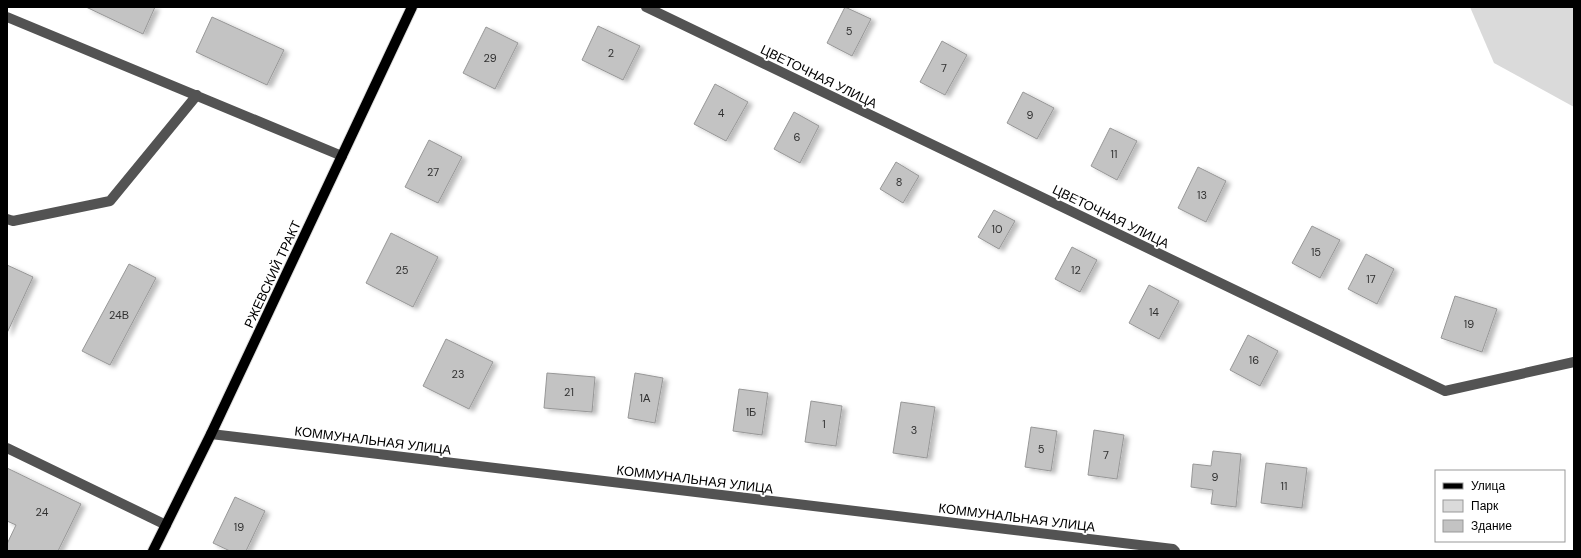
<svg xmlns="http://www.w3.org/2000/svg" width="1581" height="558" font-family="'DM Sans',sans-serif">
<style>
.green{fill:#dadada}
.building{fill:#c3c3c3;stroke:#979797;filter:url(#shadow)}
.lines{fill:none;stroke-linecap:round;stroke-linejoin:round}
.major-casing{stroke:#dbdbdb;stroke-width:12}
.minor{stroke:#535353;stroke-width:10}
.major{stroke:#000;stroke-width:10}
.labels{text-anchor:middle;stroke-width:4;stroke-linejoin:round;paint-order:stroke}
.number-label{font-size:11px;fill:#313131}
.street-label{font-size:13px;fill:#000;stroke:#fff}
</style>
<defs>
<filter id="shadow"><feDropShadow dx="4.5" dy="2.5" stdDeviation="2" flood-color="#0004"/></filter>
</defs>
<rect width="100%" height="100%" fill="#fff"/>
<path class="green" d="M1470 7H1574V107L1494 63Z"/>
<path class="building" d="M86 7H155L143 34Z
M845 7 871 19 852 56 827 43Z
M212 17 284 50 267 85 196 52Z
M598 26 640 46 623 80 582 60Z
M486 27 518 43 495 89 463 73Z
M942 41 967 55 945 95 920 82Z
M715 84 748 102 726 141 694 124Z
M1023 92 1054 108 1037 139 1007 123Z
M794 112 819 126 800 163 774 149Z
M1110 128 1137 141 1117 180 1091 166Z
M429 140 462 157 438 203 405 187Z
M896 162 919 176 903 203 880 189Z
M1198 167 1226 181 1206 222 1178 208Z
M994 210 1015 221 999 249 978 237Z
M1312 226 1340 240 1320 278 1292 263Z
M391 233 438 257 413 307 366 283Z
M1072 247 1097 260 1080 292 1055 279Z
M1366 254 1394 269 1377 304 1348 289Z
M129 264 156 278 110 365 82 351Z
M7 265 33 277 7 333Z
M1149 285 1179 301 1159 339 1129 323Z
M1455 296 1497 309 1482 352 1441 338Z
M1248 335 1278 351 1260 386 1230 370Z
M446 339 493 362 469 409 423 386Z
M547 373 595 377 592 412 544 408Z
M635 373 663 378 655 423 628 418Z
M739 389 768 393 762 435 733 431Z
M811 401 842 406 836 446 805 442Z
M901 402 935 407 927 458 893 453Z
M1031 427 1057 431 1051 471 1025 467Z
M1094 430 1124 435 1117 479 1088 475Z
M1213 451 1241 454 1236 507 1211 504 1213 490 1191 487 1193 464 1211 466Z
M1266 463 1307 468 1302 508 1261 503Z
M7 468 81 504 58 551H7V544L16 525 7 521Z
M235 497 265 511 246 551H230L213 543Z"/>
<g class="lines">
<g class="major-casing">
<path id="major" d="M153 551 211 434 412 7"/>
</g>
<path class="minor" d="M646 7 1445 391 1574 362
M7 17 342 156
M7 219 13 221 110 201 197 95
M211 434 1173 549 1175 551
M7 448 166 525"/>
<use href="#major" class="major"/>
</g>
<g class="labels">
<g class="number-label">
<text x="849" y="35">5</text>
<text x="611" y="57">2</text>
<text x="490" y="62">29</text>
<text x="944" y="72">7</text>
<text x="721" y="117">4</text>
<text x="1030" y="119">9</text>
<text x="797" y="141">6</text>
<text x="1114" y="158">11</text>
<text x="433" y="176">27</text>
<text x="899" y="186">8</text>
<text x="1202" y="199">13</text>
<text x="997" y="233">10</text>
<text x="1316" y="256">15</text>
<text x="402" y="274">25</text>
<text x="1076" y="274">12</text>
<text x="1371" y="283">17</text>
<text x="1154" y="316">14</text>
<text x="119" y="319">24В</text>
<text x="1469" y="328">19</text>
<text x="1254" y="364">16</text>
<text x="458" y="378">23</text>
<text x="569" y="396">21</text>
<text x="645" y="402">1А</text>
<text x="751" y="416">1Б</text>
<text x="824" y="428">1</text>
<text x="914" y="434">3</text>
<text x="1041" y="453">5</text>
<text x="1106" y="459">7</text>
<text x="1215" y="481">9</text>
<text x="1284" y="490">11</text>
<text x="42" y="516">24</text>
<text x="239" y="531">19</text>
</g>
<g class="street-label">
<text transform="translate(819 76) rotate(26)" y="5">ЦВЕТОЧНАЯ УЛИЦА</text>
<text transform="translate(1111 216) rotate(26)" y="5">ЦВЕТОЧНАЯ УЛИЦА</text>
<text transform="translate(272 274) rotate(-65)" y="5">РЖЕВСКИЙ ТРАКТ</text>
<text transform="translate(373 440) rotate(7)" y="5">КОММУНАЛЬНАЯ УЛИЦА</text>
<text transform="translate(695 479) rotate(7)" y="5">КОММУНАЛЬНАЯ УЛИЦА</text>
<text transform="translate(1017 517) rotate(7)" y="5">КОММУНАЛЬНАЯ УЛИЦА</text>
</g>
</g>
<rect width="1581" height="558" fill="none" stroke="#000000" stroke-width="16"/>
<rect x="1435" y="470" width="130" height="72" fill="#ffffff" stroke="#999999"/>
<rect x="1443" y="483" width="20" height="6" fill="#000000" stroke="#999999"/>
<text x="1471" y="490" font-size="12" fill="#000000">Улица</text>
<rect x="1443" y="500" width="20" height="12" fill="#dadada" stroke="#999999"/>
<text x="1471" y="510" font-size="12" fill="#000000">Парк</text>
<rect x="1443" y="520" width="20" height="12" fill="#c3c3c3" stroke="#999999"/>
<text x="1471" y="530" font-size="12" fill="#000000">Здание</text>
</svg>
